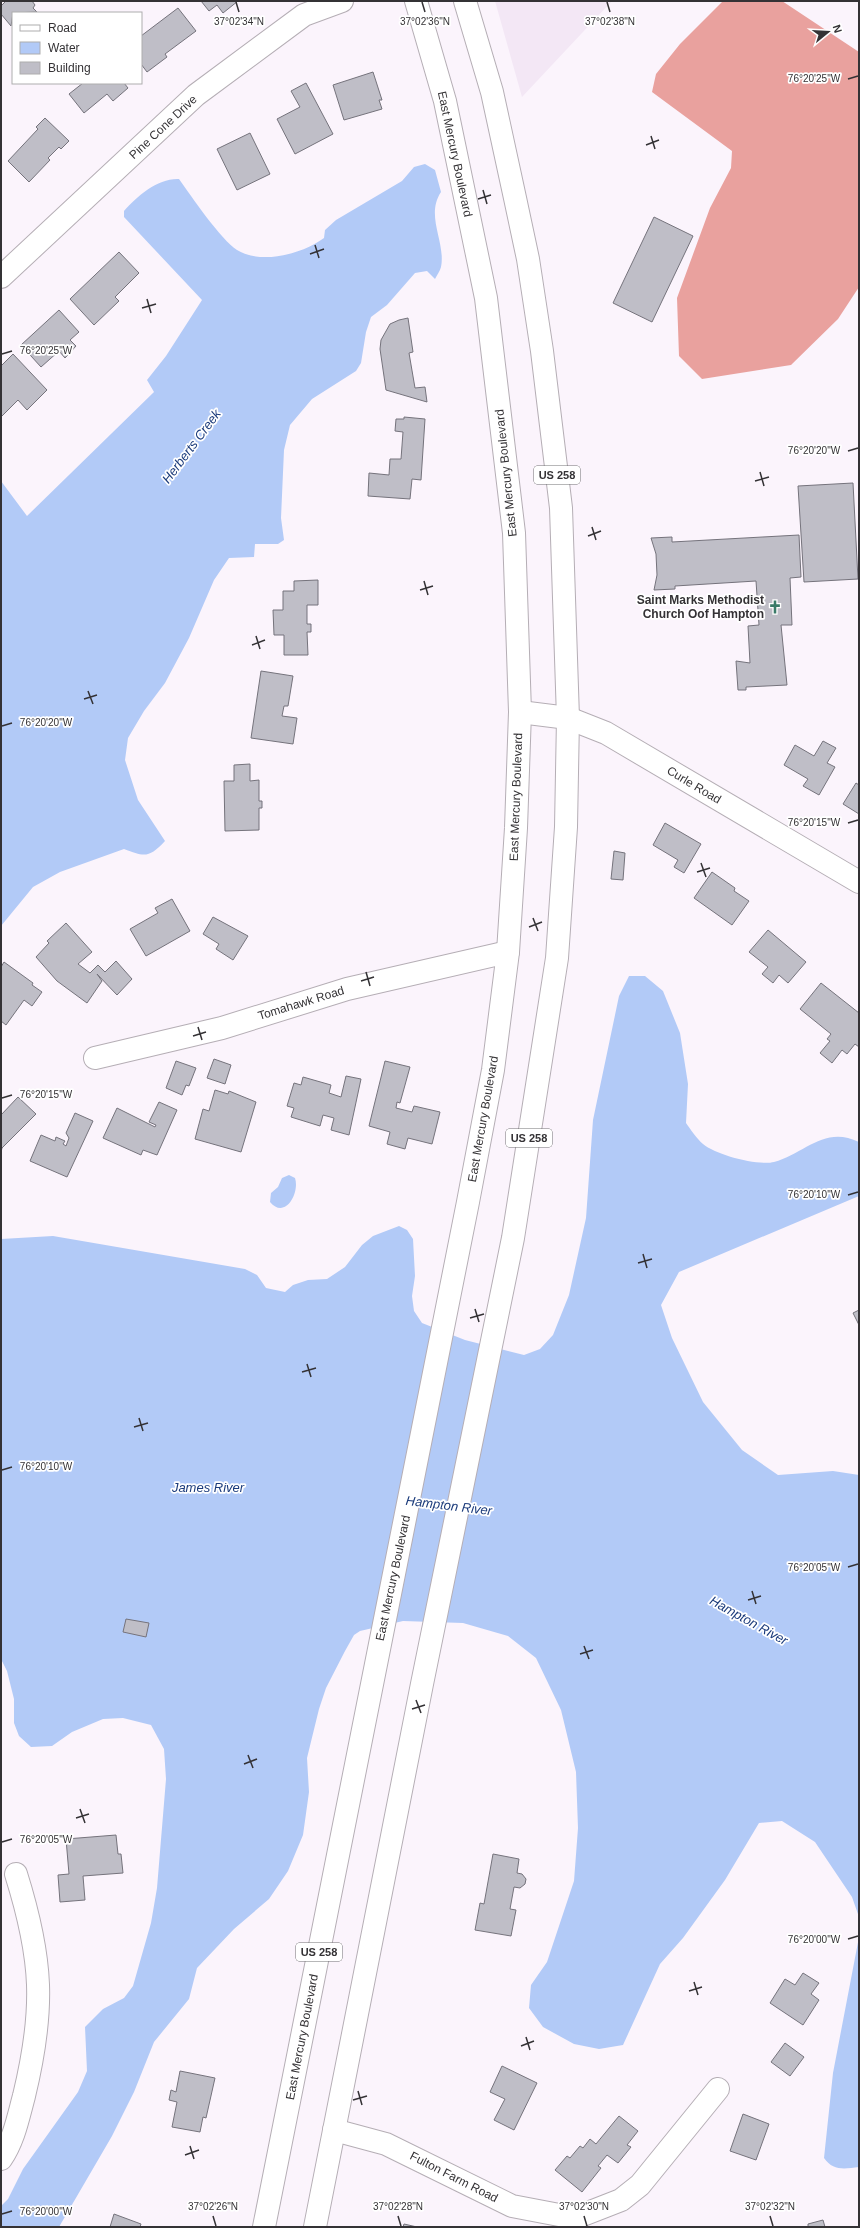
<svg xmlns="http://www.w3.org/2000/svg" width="860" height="2228" font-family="Arial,sans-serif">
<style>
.built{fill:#f3e7f5}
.forest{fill:#e9a19e}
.water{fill:#b2caf7}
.building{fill:#bfbec7;stroke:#75737c}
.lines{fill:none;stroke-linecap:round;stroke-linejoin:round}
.minor-casing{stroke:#b5aeb5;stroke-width:24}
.primary-casing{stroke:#b5aeb5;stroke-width:24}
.minor{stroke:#fff;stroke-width:22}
.primary{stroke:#fff;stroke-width:22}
.ticks{fill:none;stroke:#343235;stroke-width:1.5}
.labels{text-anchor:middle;stroke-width:3.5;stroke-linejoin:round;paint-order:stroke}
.shield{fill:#fff;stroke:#717072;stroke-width:1}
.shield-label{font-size:11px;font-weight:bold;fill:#343235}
.street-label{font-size:12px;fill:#343235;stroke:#fff}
.poi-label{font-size:12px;font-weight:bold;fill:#343235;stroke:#fff;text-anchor:end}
.water-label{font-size:13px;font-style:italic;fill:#1b3b7b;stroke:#fff}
.ticks-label{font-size:10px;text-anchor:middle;fill:#343235;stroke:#fff;stroke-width:3.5;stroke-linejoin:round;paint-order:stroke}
</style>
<rect width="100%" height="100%" fill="#fbf4fc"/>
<path class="built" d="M495 1H612L522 97Z"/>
<path class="forest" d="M723 1H782L859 52V287L838 319 791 365 702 379 679 356 677 298 710 208 731 168 732 151 652 92 656 74 680 44Z"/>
<path class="water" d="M425 164 435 170 441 192C425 216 446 242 441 267 440 271 437 275 435 279L427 271 415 273 387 305 371 317 366 332 361 363 356 371 312 399 290 425 284 450 281 518 284 540 278 544H255L254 557 229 558 214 580 189 638 165 683 144 711 128 738 125 760 138 800 165 841C149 858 145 857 124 849L60 872 33 887 1 926V481L27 516 154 392 147 380 166 356 202 300 124 217V211C137 196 158 178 179 179 191 196 221 240 237 250 262 265 302 254 324 238L325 230 336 220 402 181 414 167Z
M629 976H645L663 991 680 1033 688 1084 686 1123C691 1130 697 1139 703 1144 716 1155 758 1166 774 1162 805 1153 825 1125 859 1142V1196L679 1272 661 1305 672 1338 703 1402 742 1450 778 1475 833 1471 859 1475V1917L852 1897 815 1842 782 1821 759 1823 725 1880 683 1938 660 1964 623 2045 599 2049 574 2044 543 2027 529 2008 531 1985 547 1962 574 1881 578 1828 576 1772 561 1710 536 1658 508 1636 463 1623 403 1621 360 1631 354 1635 345 1651 326 1688 319 1709 307 1758 309 1792 303 1835 288 1871 269 1899 234 1929 197 1968 189 1999 154 2042 134 2092 112 2136 59 2227H1V2206L8 2199 23 2169 78 2092 87 2071 85 2027 103 2009 124 1998 133 1986 151 1923 157 1888 166 1779 164 1749 151 1725 123 1718 103 1719 72 1732 52 1746 31 1747 19 1736 14 1723V1699L7 1671 1 1659V1239L53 1236 245 1269 257 1275 266 1288 285 1292 293 1285 308 1280 327 1279 345 1267 362 1245 373 1236 399 1226 407 1230 413 1239 415 1276 412 1296 414 1311 422 1323 465 1340 524 1355 540 1349 553 1335 569 1295 586 1218 593 1120 619 996Z
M289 1175 295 1178C300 1193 285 1220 270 1202L271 1193 278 1187 282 1178Z
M859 1937V2167C844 2169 833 2171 824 2158L833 2073Z"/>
<path class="building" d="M6 1H32L35 5 33 8 37 12 13 13 11 26 1 14V6Z
M201 1H238L223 13 217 5 209 11Z
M178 8 196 31 165 54 167 57 147 72 141 64V36Z
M373 72 382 100H379L382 109 344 120 333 85Z
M83 83H124L128 88 113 101 107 94 84 113 69 94Z
M306 83 333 134 295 154 277 119 300 107 291 91Z
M45 118 69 141 61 149 59 147 48 158 50 160 29 182 8 161 38 129 36 127Z
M250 133 270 174 237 190 217 149Z
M654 217 693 236 652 322 613 303Z
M119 252 139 273 115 297 119 301 94 325 70 299Z
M59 310 79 332 70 340 76 346 65 358 59 351 41 367 21 345Z
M408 318 413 352 409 353 415 388 425 387 427 402 386 390 380 349 381 340 390 324 399 320Z
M13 354 47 390 27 410 18 400 1 417V366Z
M404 417 425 419 421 480 412 479 410 499 368 496 369 473 389 475 390 459H401L403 432 395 431 396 419H404Z
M853 483 858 579 804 582 798 486Z
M799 535 801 577 790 578 792 625H781L787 685 746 687V690H738L736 661 750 663 748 626 759 625 756 581 675 586V589L654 590 657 575 656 554 651 538 672 537V542Z
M318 580V605H307V624H311V632H307L308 655H284V635H274L273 610H283V591H294V581Z
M261 671 293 676 288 706H284L282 716 297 718 293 744 251 738Z
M823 741 836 748 827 763 835 767 819 795 803 786 808 779 784 765 795 745 814 756Z
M250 764V781L259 780V801H262V808H259V830L225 831 224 781H234V765Z
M856 783 859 785V814L843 804Z
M665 823 701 844 684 873 674 867 678 860 653 845Z
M614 851 625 853 623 880 611 879Z
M712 872 735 888 734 891 749 901 732 925 694 898Z
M172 899 190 931 146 956 130 929 158 913 155 908Z
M213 917 248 936 233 960 216 949 219 944 203 934Z
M66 923 92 952 78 964 90 973 98 965 105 972 116 961 132 979 117 995 97 974 102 981 87 1003 57 981 36 957 49 943 47 941Z
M768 930 806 962 788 983 779 975 773 983 762 974 768 967 749 952Z
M4 962 33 983 32 985 42 992 32 1006 24 1000 6 1025 1 1021V967Z
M821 983 859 1013V1047L855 1044 847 1054 842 1050 832 1063 820 1053 830 1041 827 1039 831 1034 800 1009Z
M214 1059 231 1065 225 1084 207 1078Z
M176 1061 196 1068 189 1086 186 1085 182 1095 166 1088Z
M385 1061 410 1067 400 1103 397 1102 396 1108 412 1112 414 1106 440 1112 432 1144 408 1138 405 1149 387 1144 390 1132 369 1126Z
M346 1076 361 1079 349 1135 331 1130 334 1118 323 1115 320 1126 291 1117 294 1108 287 1106 294 1083 301 1085 303 1077 331 1085 329 1093 341 1097Z
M215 1090 228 1094 229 1091 256 1102 241 1152 195 1139 203 1109 209 1111Z
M18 1097 36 1114 2 1148 1 1152V1115Z
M159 1102 177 1110 157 1155 143 1150 141 1155 103 1138 117 1108 155 1127 156 1125 149 1122Z
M75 1113 93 1121 67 1177 30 1161 41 1135 55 1141 56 1137 65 1141 63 1144 66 1146 69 1138 66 1133Z
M859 1310V1325L853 1313Z
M126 1619 149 1623 146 1637 123 1632Z
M116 1835 118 1854H121L123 1873 83 1876 85 1900 60 1902 58 1875 69 1874 66 1839Z
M493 1854 519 1859 517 1873 522 1874 526 1879 525 1884 520 1888 514 1887 510 1909 516 1910 511 1936 475 1930 480 1903 484 1904Z
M803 1973 819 1983 811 1994 819 2000 803 2025 770 2003 785 1979 795 1985Z
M785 2043 804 2057 790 2076 771 2062Z
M502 2066 537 2083 514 2130 494 2120 505 2099 490 2092Z
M180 2071 215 2078 206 2118 203 2117 200 2132 172 2127 177 2102 169 2100 171 2090 176 2092Z
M743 2114 769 2124 756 2160 730 2151Z
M619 2116 638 2131 627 2145 631 2147 618 2163 607 2155 598 2166 601 2168 582 2192 555 2170 567 2156 570 2158 580 2146 583 2148 590 2139 596 2144Z
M114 2214 141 2224 140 2227H110Z
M823 2220 825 2227H808V2224Z
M404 2224 417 2227H403Z"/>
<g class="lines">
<g class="minor-casing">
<path id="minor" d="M1 277 196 95 304 15 342 1
M520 712 568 718 606 733 859 882
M95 1058 222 1028 347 989 508 952
M334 2130 386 2144 512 2206 575 2218 621 2200 640 2185 718 2089
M1 2159C14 2140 18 2118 24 2096 45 2009 43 1960 16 1874"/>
</g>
<g class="primary-casing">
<path id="primary" d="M264 2227 468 1202 493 1070 508 952 516 828 520 712 514 533 486 298 445 101 416 1
M315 2227 422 1684 513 1238 557 958 566 827 568 718 561 508 542 351 528 259 515 198 492 92 465 1"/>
</g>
<use href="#minor" class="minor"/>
<use href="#primary" class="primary"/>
</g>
<path class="ticks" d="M236 2 239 12M422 2 425 12M607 2 610 12M848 79 858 76M651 136 655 149M646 145 659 140M483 190 487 204M478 199 491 195M315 245 319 258M310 254 324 249M147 299 151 313M142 308 156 304M2 354 12 351M848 451 858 448M760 472 764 486M755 481 769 477M592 527 596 540M588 536 601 531M424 581 428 595M420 590 433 586M256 636 260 649M252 645 265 640M88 691 93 704M84 699 97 695M2 726 12 723M848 823 858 820M701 863 706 877M697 872 710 868M533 918 538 931M529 927 542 922M366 972 370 986M361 981 374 977M198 1027 202 1040M193 1036 206 1032M2 1098 12 1095M848 1195 858 1192M643 1254 647 1268M638 1263 652 1259M475 1309 479 1322M470 1318 484 1314M307 1364 311 1377M302 1372 316 1368M139 1418 143 1431M134 1427 148 1423M2 1470 12 1467M848 1567 858 1564M752 1591 756 1604M748 1600 761 1596M584 1646 589 1659M580 1654 593 1650M416 1700 421 1713M412 1709 425 1705M248 1755 253 1768M244 1764 257 1759M80 1809 85 1823M76 1818 89 1814M2 1842 12 1839M848 1939 858 1936M694 1982 698 1995M689 1991 702 1987M526 2037 530 2050M521 2046 534 2041M358 2091 362 2105M353 2100 367 2096M190 2146 194 2159M185 2155 199 2150M2 2214 12 2211M213 2216 216 2226M398 2216 401 2226M584 2216 587 2226M770 2216 773 2226"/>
<defs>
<g id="church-bare" transform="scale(1.08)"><path d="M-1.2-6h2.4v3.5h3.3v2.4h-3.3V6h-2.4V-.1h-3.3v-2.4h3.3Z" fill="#3a7a68" stroke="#fff" stroke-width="2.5" paint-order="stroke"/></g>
</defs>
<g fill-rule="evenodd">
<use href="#church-bare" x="775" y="607"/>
</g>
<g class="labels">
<g class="shield">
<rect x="534" y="466" width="46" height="18" rx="3"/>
<rect x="506" y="1129" width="46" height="18" rx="3"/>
<rect x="296" y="1943" width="46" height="18" rx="3"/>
</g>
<g class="shield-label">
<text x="557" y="479">US 258</text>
<text x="529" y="1142">US 258</text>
<text x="319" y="1956">US 258</text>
</g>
<g class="street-label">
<text transform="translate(163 127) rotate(-43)" y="4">Pine Cone Drive</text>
<text transform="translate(455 154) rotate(78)" y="4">East Mercury Boulevard</text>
<text transform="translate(506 473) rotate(-96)" y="4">East Mercury Boulevard</text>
<text transform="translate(694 785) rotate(31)" y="4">Curle Road</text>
<text transform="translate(516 797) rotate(-88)" y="4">East Mercury Boulevard</text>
<text transform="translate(301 1003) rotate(-17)" y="4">Tomahawk Road</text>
<text transform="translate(483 1119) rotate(-80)" y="4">East Mercury Boulevard</text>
<text transform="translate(393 1578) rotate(-78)" y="4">East Mercury Boulevard</text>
<text transform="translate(302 2037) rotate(-79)" y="4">East Mercury Boulevard</text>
<text transform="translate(454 2177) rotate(27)" y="4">Fulton Farm Road</text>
</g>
<g class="poi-label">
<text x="764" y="604">Saint Marks Methodist<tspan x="764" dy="14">Church Oof Hampton</tspan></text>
</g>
<g class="water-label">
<text transform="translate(191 446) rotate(-53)" y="5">Herberts Creek</text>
<text x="208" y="1492">James River</text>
<text transform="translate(449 1505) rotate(7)" y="5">Hampton River</text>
<text transform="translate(749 1620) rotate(29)" y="5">Hampton River</text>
</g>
</g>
<g class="ticks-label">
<text x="239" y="25">37°02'34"N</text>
<text x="425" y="25">37°02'36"N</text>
<text x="610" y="25">37°02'38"N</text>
<text x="814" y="82">76°20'25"W</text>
<text x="46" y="354">76°20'25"W</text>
<text x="814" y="454">76°20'20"W</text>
<text x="46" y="726">76°20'20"W</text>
<text x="814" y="826">76°20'15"W</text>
<text x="46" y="1098">76°20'15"W</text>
<text x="814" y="1198">76°20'10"W</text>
<text x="46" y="1470">76°20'10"W</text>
<text x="814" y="1571">76°20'05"W</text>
<text x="46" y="1843">76°20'05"W</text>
<text x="814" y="1943">76°20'00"W</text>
<text x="213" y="2210">37°02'26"N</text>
<text x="398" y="2210">37°02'28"N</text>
<text x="584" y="2210">37°02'30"N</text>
<text x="770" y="2210">37°02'32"N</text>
<text x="46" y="2215">76°20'00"W</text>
</g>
<rect width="860" height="2228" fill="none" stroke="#343235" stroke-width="4"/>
<rect x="12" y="12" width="130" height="72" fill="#ffffff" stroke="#aeadae"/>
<rect x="20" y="25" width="20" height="6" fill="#ffffff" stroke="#aeadae"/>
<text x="48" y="32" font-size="12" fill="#343235">Road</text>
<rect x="20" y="42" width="20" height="12" fill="#b2caf7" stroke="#aeadae"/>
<text x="48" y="52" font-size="12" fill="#343235">Water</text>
<rect x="20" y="62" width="20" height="12" fill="#bfbec7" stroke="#aeadae"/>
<text x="48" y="72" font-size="12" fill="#343235">Building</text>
<g transform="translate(828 32) rotate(72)" stroke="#ffffff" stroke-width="3" paint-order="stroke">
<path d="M0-3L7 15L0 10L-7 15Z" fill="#343235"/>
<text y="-6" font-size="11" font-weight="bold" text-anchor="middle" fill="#343235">N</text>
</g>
</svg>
